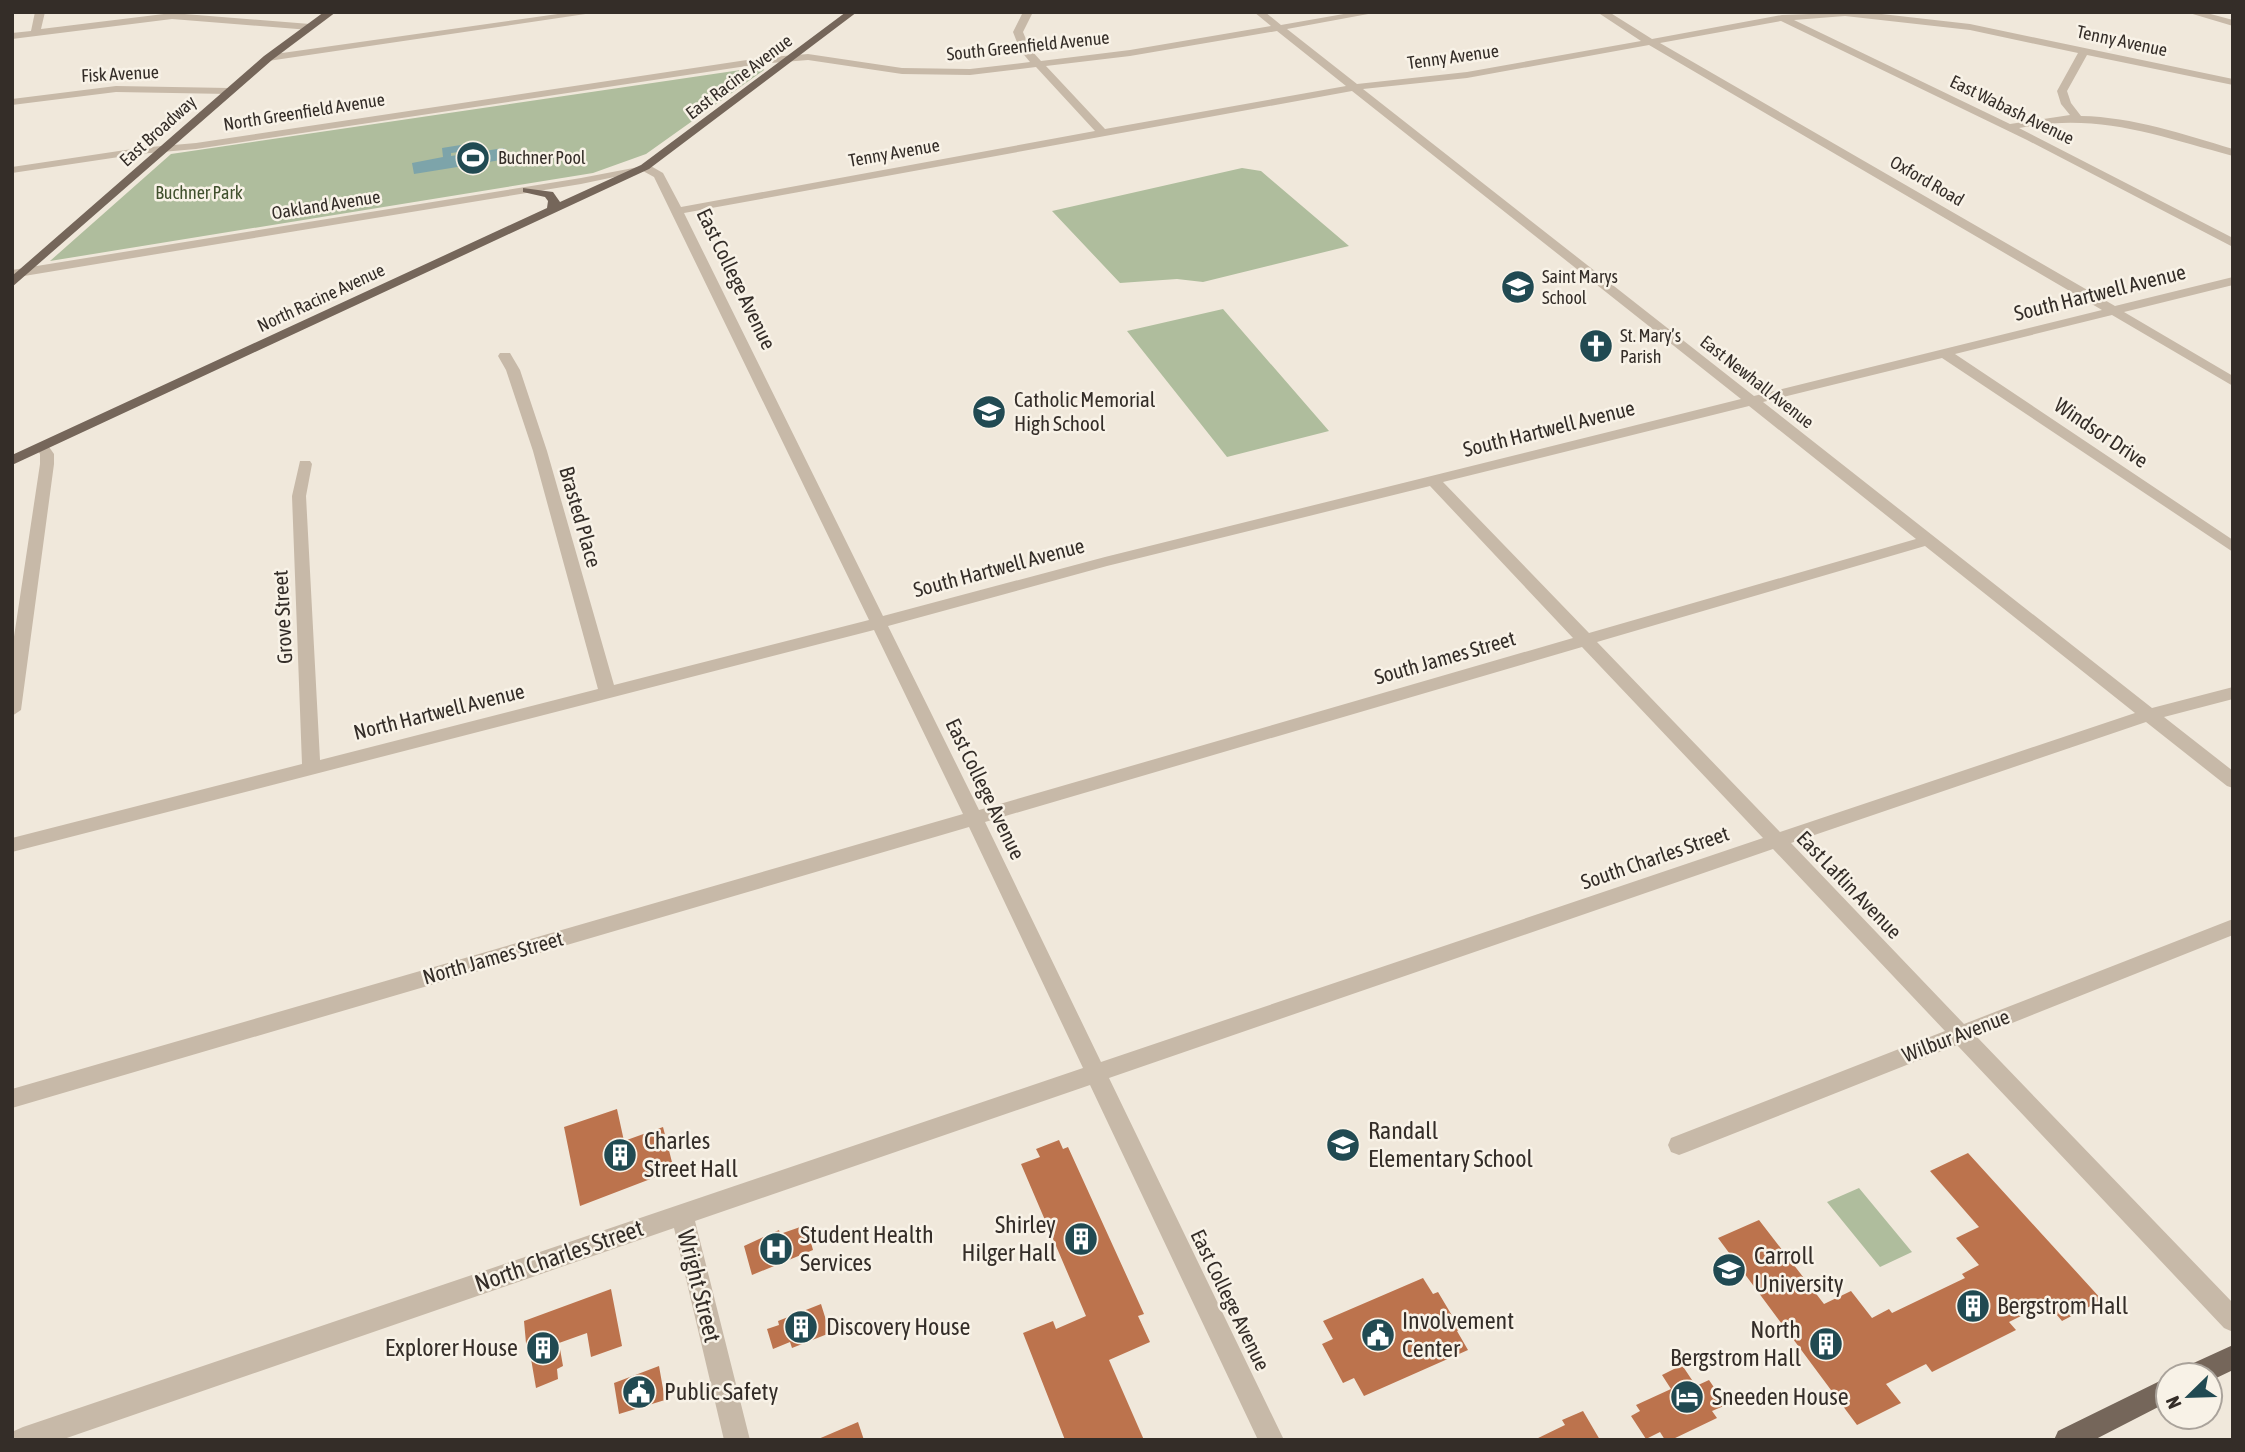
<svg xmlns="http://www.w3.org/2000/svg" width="2245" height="1452" font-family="'Asap Condensed',sans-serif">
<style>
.green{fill:#afbd9d}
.water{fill:#7da4aa}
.building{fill:#bc734d}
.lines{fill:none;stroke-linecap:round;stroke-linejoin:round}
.minor{fill:#c7b9a8;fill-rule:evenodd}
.major{fill:#75665a;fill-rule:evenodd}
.labels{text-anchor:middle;stroke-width:5;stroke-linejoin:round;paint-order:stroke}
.far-street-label{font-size:18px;fill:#342d28;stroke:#f8f2e7}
.far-poi-label{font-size:18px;fill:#342d28;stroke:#f8f2e7;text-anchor:start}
.far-park-label{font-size:18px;fill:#40502d;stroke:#f8f2e7}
.street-label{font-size:21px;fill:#342d28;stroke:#f8f2e7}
.poi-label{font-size:21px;fill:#342d28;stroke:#f8f2e7;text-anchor:start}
.near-poi-label{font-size:24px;fill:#342d28;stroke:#f8f2e7;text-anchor:start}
.near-street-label{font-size:24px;fill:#342d28;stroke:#f8f2e7}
</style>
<rect width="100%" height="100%" fill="#f0e8db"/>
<path class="green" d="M761 67 764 70 646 154 593 173 50 261 171 154Z
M1242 168 1261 171 1349 246 1203 282 1177 279 1120 283 1052 211Z
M1223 309 1329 431 1227 457 1127 331Z
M1859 1188 1912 1252 1880 1267 1827 1202Z"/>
<path class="water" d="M473 143 474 150 451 153V156L504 148 507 159 414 174 412 163 443 157 442 148Z"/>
<path class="building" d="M617 1109 624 1141 663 1127 674 1170 580 1206 564 1127Z
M1059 1140 1063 1149 1068 1147 1144 1314 1138 1316 1150 1342 1109 1360 1144 1440H1065L1023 1333 1053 1321 1056 1329 1086 1316 1021 1164 1040 1157 1036 1149Z
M1968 1153 2102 1300 2062 1321 2047 1303 2009 1322 2016 1330 1932 1372 1926 1364 1886 1384 1901 1403 1857 1425 1718 1238 1759 1220 1824 1304 1851 1291 1872 1318 1889 1309 1892 1313 1965 1278 1962 1274 1979 1265 1956 1238 1979 1227 1930 1171Z
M806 1225 813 1250 752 1275 744 1246 779 1230 780 1234Z
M1423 1278 1433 1294 1438 1292 1460 1329 1457 1331 1468 1350 1364 1396 1354 1378 1343 1383 1322 1344 1333 1339 1323 1321Z
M611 1289 622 1346 591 1357 587 1333 559 1343 563 1366 557 1369 558 1379 536 1388 530 1353 527 1354 524 1321Z
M821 1304 830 1333 792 1348 790 1342 773 1349 767 1329 779 1325 778 1321Z
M1682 1365 1696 1386 1709 1380 1726 1405 1712 1411 1717 1418 1671 1440H1665L1660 1432 1646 1439 1631 1416 1640 1411 1636 1405 1671 1389 1662 1375Z
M659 1366 665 1400 619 1414 614 1383Z
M1583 1411 1600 1440H1534L1565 1425 1562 1420Z
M858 1422 864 1440H816Z"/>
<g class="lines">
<path class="minor" d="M35 12H45L41 29 172 13 310 24 315 27 310 30 172 19 12 39V33L31 31Z
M572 12H599L268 61 263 58 268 55Z
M1023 12H1033L1023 32 1030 49 1041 61 1130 50 1271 26 1254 12H1265L1281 25 1355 12H1379L1287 29 1357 84 1467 72 1641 41 1597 12H1609L1652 39 1782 15 1864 12 1970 24 2233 79V85L2087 55 2067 91 2071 103 2081 116C2133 117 2183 134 2233 149V156C2158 136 2098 112 2019 128L2233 238V247L2027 140 1781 21 1660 43 2115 306 2233 277V285L2124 312 2233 376V386L2112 315 1955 354 2233 540V552L1942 358 1763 402 2152 708 2233 687V699L2164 717 2233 771V788L2227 786 2146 722 1791 843 1964 1024 2233 919V935L1977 1037 2233 1303V1332L2224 1328 1957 1045 1687 1152 1679 1155 1671 1152 1668 1145 1671 1138 1945 1031 1773 849 1109 1078 1284 1440H1258L1090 1085 695 1221 750 1440H724L674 1228 61 1440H12L14 1431 23 1427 1083 1068 969 827 12 1108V1089L963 814 874 630 12 852V838L302 764 292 496 300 461H310L312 464 306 496 320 760 598 689 533 451 506 370 498 356 500 353H510L520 370 547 451 614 685 869 620 654 177 643 171 581 184 12 278V270L581 178 649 165 663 173 681 207 1095 131 1036 67 970 75 902 74 808 60 760 64 196 149 139 154 12 173V167L139 148 196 143 760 58 808 54 902 68 970 69 1030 62 1020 50 1013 32ZM1845 16 1970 30 2078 53 2057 91 2061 104 2070 115 2010 124 1794 20ZM1277 31 1346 86 1105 129 1046 66 1130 56ZM1649 45 2102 310 1754 396 1363 89 1467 78ZM1352 91 1741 399 1105 557 883 616 684 213ZM1749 406 1916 539 1589 633 1443 482ZM1430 486 1573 638 979 810 888 626 1107 566ZM1925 546 2135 713 1780 832 1597 642ZM1582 647 1763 838 1101 1062 985 822Z
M2186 12H2203L2233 20V26Z
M116 86 229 88 234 91 229 94 116 92 12 105V99Z
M42 443 47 444 54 454V464L21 710 12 716V650L40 464V454L35 447Z"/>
<path class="major" d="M324 12H336L272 60 12 287V276L264 56Z
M846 12H857L649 169 12 465V455L547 208 548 201 545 197 523 192V188L553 192 560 202 641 165Z
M2233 1345V1370L2210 1381V1375H2184L2187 1366Z
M2168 1377V1402L2094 1440H2054L2058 1431Z"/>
</g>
<defs>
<g id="stadium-disc" transform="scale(1.75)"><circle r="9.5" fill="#214a52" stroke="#f8f2e7"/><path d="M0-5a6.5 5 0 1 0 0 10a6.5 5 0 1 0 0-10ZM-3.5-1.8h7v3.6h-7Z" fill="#fff"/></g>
<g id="school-disc" transform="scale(1.75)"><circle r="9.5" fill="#214a52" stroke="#f8f2e7"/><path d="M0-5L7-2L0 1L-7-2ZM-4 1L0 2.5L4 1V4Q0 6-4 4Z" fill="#fff"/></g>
<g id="church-disc" transform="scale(1.75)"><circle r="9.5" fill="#214a52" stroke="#f8f2e7"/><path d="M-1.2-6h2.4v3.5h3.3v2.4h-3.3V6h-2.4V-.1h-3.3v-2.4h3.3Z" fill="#fff"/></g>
<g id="building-disc" transform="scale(1.75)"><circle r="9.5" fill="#214a52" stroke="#f8f2e7"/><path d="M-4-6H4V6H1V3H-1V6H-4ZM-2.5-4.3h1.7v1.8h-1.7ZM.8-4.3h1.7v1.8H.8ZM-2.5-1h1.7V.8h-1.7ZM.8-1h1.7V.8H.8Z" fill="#fff"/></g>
<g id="hospital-disc" transform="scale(1.75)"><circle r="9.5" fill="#214a52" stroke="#f8f2e7"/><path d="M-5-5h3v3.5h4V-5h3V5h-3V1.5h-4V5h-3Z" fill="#fff"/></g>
<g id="university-disc" transform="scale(1.75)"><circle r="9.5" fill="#214a52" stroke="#f8f2e7"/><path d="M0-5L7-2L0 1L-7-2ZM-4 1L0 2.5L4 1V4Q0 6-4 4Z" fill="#fff"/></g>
<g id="civic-disc" transform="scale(1.75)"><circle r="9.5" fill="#214a52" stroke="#f8f2e7"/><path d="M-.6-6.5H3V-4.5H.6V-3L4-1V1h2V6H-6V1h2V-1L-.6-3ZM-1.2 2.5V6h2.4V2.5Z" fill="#fff"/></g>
<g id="hotel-disc" transform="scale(1.75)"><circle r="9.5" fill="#214a52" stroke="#f8f2e7"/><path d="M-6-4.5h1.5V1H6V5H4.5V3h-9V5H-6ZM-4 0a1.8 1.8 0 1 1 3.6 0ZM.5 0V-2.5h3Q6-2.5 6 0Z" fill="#fff"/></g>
</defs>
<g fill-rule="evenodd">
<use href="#stadium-disc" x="473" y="158"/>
<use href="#school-disc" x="1518" y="287"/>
<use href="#church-disc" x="1596" y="346"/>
<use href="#school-disc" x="989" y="412"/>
<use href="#school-disc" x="1343" y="1145"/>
<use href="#building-disc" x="620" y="1155"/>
<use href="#building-disc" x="1081" y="1239"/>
<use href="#hospital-disc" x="776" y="1249"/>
<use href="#university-disc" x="1729" y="1270"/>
<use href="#building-disc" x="1973" y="1306"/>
<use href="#building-disc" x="801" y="1327"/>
<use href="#civic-disc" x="1378" y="1335"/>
<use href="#building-disc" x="1826" y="1344"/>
<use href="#building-disc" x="543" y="1348"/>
<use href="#civic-disc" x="639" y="1392"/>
<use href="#hotel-disc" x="1687" y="1397"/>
</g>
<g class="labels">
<g class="far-street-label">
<text transform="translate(2122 41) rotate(12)" y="6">Tenny Avenue</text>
<text transform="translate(1028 46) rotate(-6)" y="6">South Greenfield Avenue</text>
<text transform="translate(1453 57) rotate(-8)" y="6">Tenny Avenue</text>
<text transform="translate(120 74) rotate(-3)" y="6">Fisk Avenue</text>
<text transform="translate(739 77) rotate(-37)" y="6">East Racine Avenue</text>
<text transform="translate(2012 110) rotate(26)" y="6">East Wabash Avenue</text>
<text transform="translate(304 112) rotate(-9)" y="6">North Greenfield Avenue</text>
<text transform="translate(158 131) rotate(-42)" y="6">East Broadway</text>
<text transform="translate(894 153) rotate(-10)" y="6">Tenny Avenue</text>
<text transform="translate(1927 181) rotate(30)" y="6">Oxford Road</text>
<text transform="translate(326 205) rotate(-9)" y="6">Oakland Avenue</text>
<text transform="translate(321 298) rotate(-25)" y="6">North Racine Avenue</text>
<text transform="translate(1757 382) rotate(38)" y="6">East Newhall Avenue</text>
</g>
<g class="far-poi-label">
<text x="498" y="164">Buchner Pool</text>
<text x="1542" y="283">Saint Marys<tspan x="1542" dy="21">School</tspan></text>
<text x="1620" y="342">St. Mary’s<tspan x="1620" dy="21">Parish</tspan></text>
</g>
<g class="far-park-label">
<text x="199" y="199">Buchner Park</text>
</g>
<g class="street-label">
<text transform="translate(736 279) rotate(64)" y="7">East College Avenue</text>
<text transform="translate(2100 293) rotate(-14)" y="7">South Hartwell Avenue</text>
<text transform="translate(1549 429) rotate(-14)" y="7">South Hartwell Avenue</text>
<text transform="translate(2101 433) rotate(34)" y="7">Windsor Drive</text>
<text transform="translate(580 517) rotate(74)" y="7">Brasted Place</text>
<text transform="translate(999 568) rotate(-15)" y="7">South Hartwell Avenue</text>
<text transform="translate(283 617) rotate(-93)" y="7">Grove Street</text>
<text transform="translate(1445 658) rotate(-16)" y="7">South James Street</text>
<text transform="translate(439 712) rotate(-14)" y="7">North Hartwell Avenue</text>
<text transform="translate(985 789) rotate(64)" y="7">East College Avenue</text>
<text transform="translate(1655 858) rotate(-19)" y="7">South Charles Street</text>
<text transform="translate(1849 885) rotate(46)" y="7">East Laflin Avenue</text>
<text transform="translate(493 958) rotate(-16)" y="7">North James Street</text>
<text transform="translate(1956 1036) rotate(-21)" y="7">Wilbur Avenue</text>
<text transform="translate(1230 1300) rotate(64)" y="7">East College Avenue</text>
</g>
<g class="poi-label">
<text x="1014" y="407">Catholic Memorial<tspan x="1014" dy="24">High School</tspan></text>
</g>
<g class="near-poi-label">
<text x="1368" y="1139">Randall<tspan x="1368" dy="28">Elementary School</tspan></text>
<text x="644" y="1149">Charles<tspan x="644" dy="28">Street Hall</tspan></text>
<text x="1056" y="1233" text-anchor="end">Shirley<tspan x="1056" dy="28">Hilger Hall</tspan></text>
<text x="800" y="1243">Student Health<tspan x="800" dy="28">Services</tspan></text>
<text x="1754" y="1264">Carroll<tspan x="1754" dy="28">University</tspan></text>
<text x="1997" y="1314">Bergstrom Hall</text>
<text x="1402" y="1329">Involvement<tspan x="1402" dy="28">Center</tspan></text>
<text x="826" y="1335">Discovery House</text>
<text x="1801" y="1338" text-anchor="end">North<tspan x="1801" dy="28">Bergstrom Hall</tspan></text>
<text x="518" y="1356" text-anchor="end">Explorer House</text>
<text x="664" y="1400">Public Safety</text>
<text x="1712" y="1405">Sneeden House</text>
</g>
<g class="near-street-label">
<text transform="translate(559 1256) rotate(-19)" y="8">North Charles Street</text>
<text transform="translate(699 1286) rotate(76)" y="8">Wright Street</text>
</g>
</g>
<rect width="2245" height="1452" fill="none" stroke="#342d28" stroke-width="28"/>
<g transform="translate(2189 1396) rotate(247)"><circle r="33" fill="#f8f2e7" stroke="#aaa39b" stroke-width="2"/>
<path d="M0-5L12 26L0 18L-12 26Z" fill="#214a52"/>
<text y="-10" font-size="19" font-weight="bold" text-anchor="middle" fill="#342d28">N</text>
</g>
</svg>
